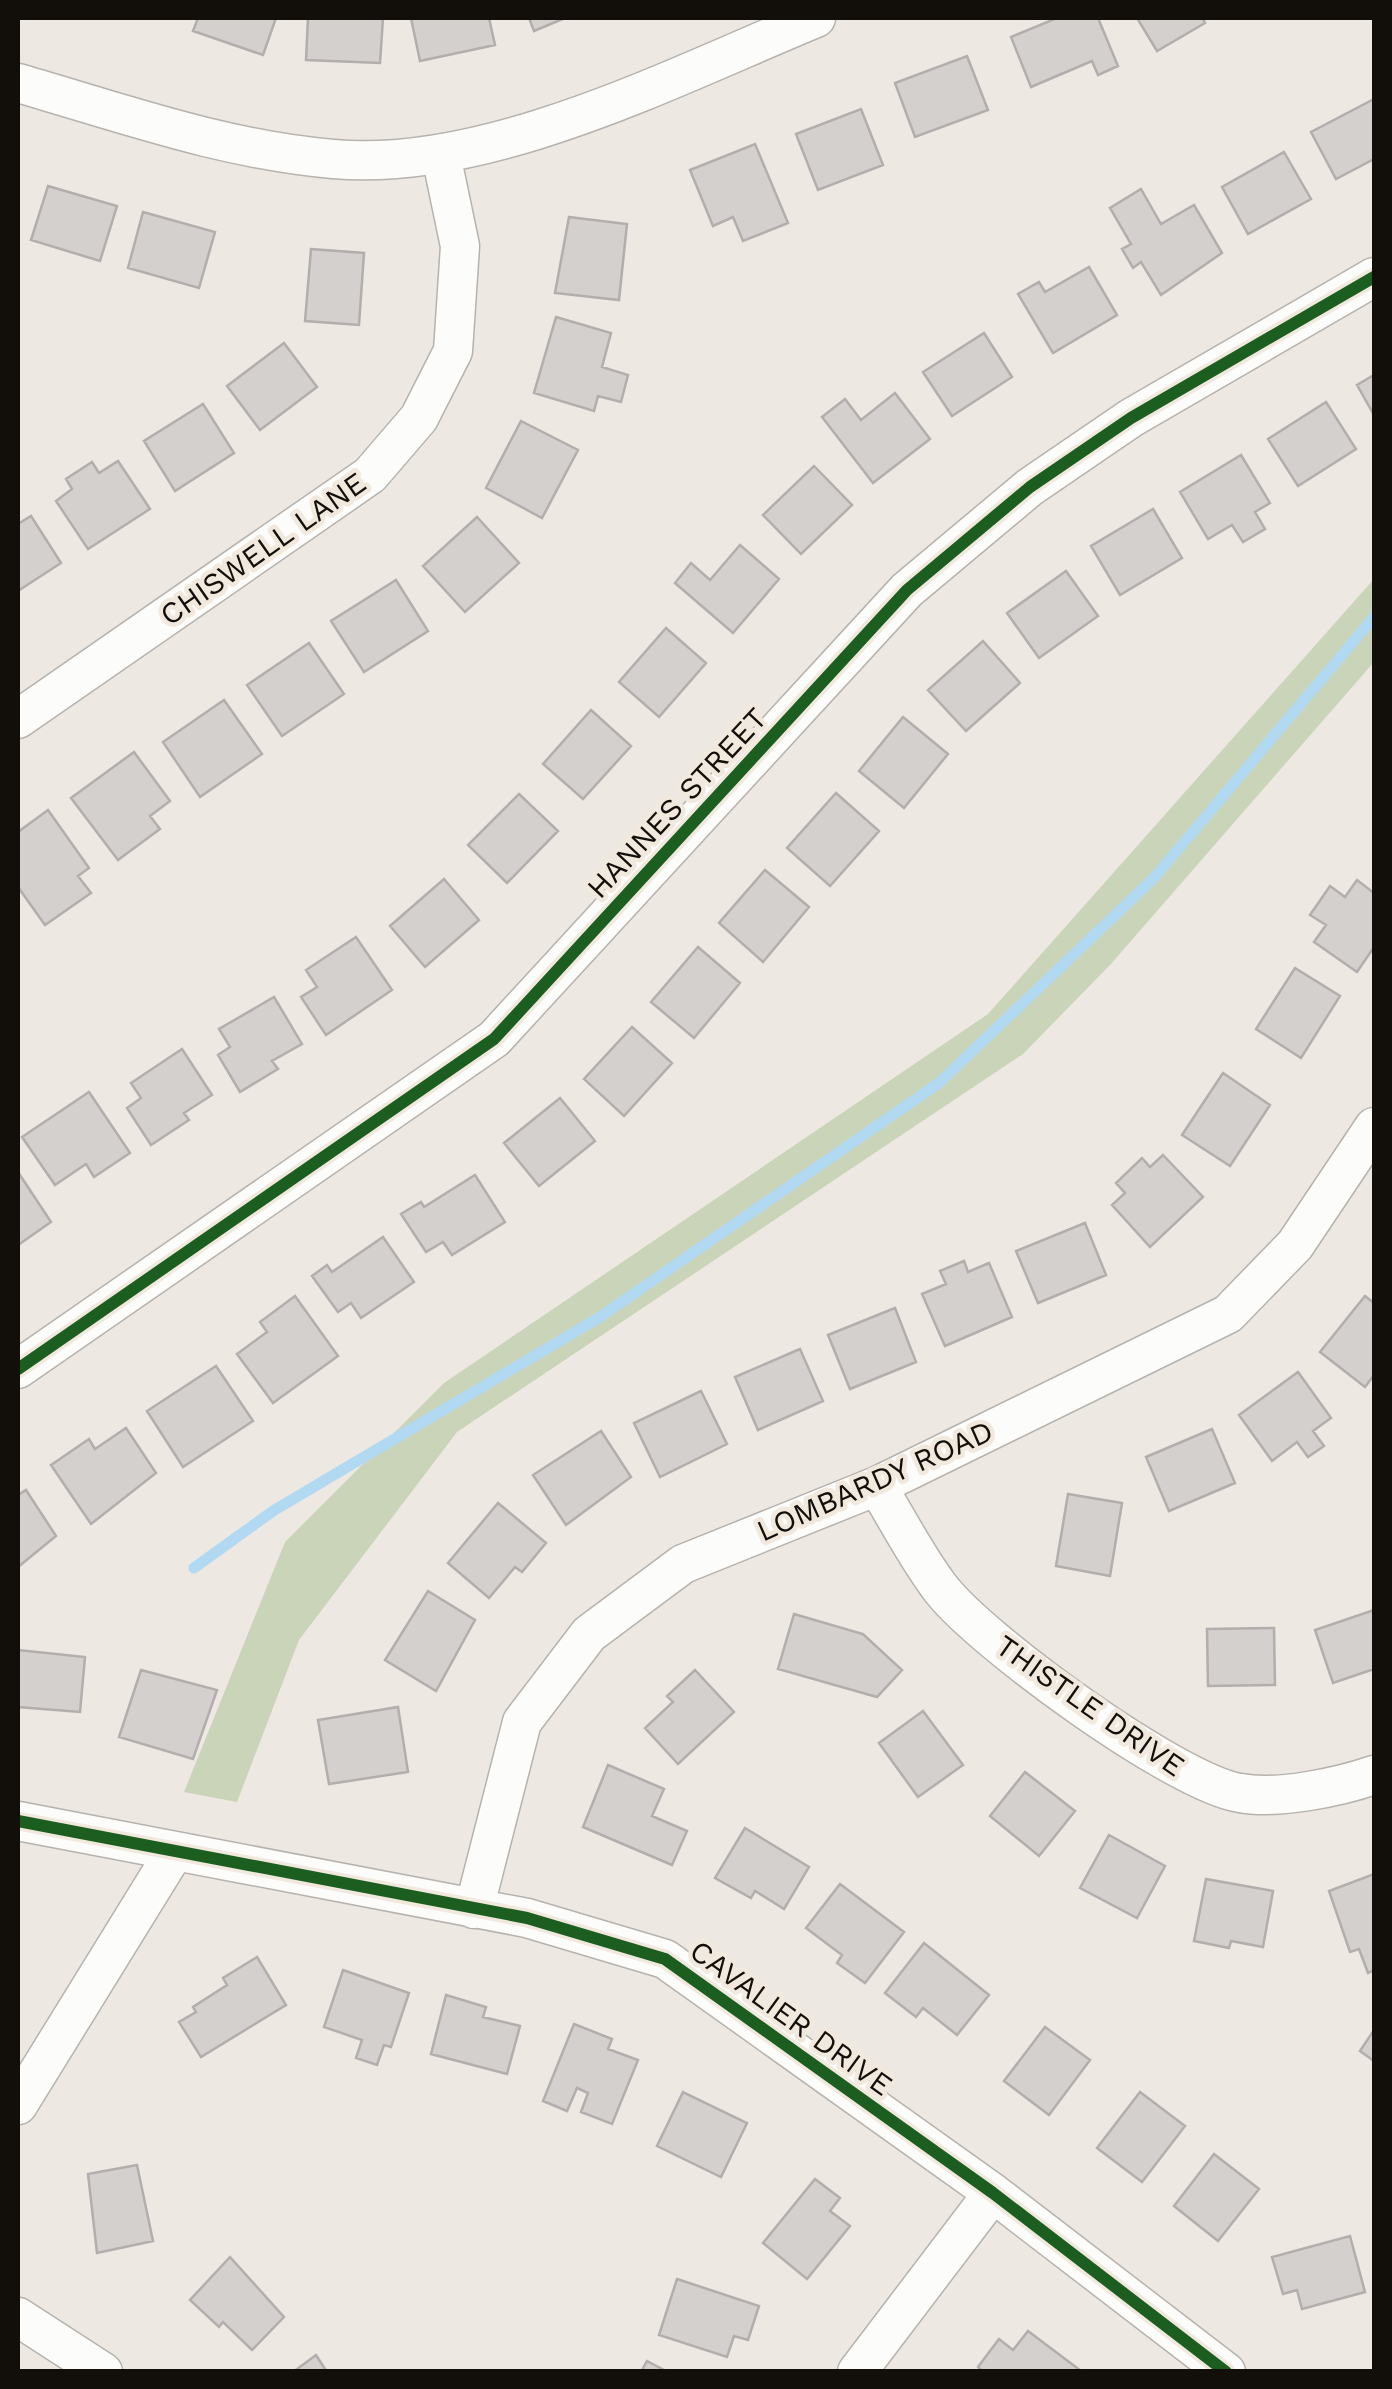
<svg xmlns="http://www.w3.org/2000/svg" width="1392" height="2389" font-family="'Work Sans',sans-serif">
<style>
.green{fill:#cad4b9}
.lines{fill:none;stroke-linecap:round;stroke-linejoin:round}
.stream{stroke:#b2d9f2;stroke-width:11}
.building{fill:#d4d0ce;stroke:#b3aead;stroke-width:2.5}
.minor-casing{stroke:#b6b2ad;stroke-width:41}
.minor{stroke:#fcfcfb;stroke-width:38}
.cycleway-casing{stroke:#f2e9de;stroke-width:19}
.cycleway{stroke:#1b5e20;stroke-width:12}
.labels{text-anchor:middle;stroke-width:9;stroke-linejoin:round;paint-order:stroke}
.street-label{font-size:30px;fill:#120f0b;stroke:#f2e9de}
</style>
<rect width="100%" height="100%" fill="#eee8e2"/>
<path class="green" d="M1374 579V662L1110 965 1023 1054 457 1432 299 1640 237 1802 184 1792 285 1542 444 1383 988 1014Z"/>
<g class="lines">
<path class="stream" d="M194 1568 273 1511 600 1317 939 1083 1154 878 1374 617"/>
</g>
<path class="building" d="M198 18H276L263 55 193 31Z
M308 18H383L380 63 306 60Z
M411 18H489L495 45 420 61Z
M529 18H565L534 31Z
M1057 18H1098L1118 66 1098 75 1092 61 1031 87 1011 37Z
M1137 18H1203L1205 23 1157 51Z
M967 56 988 110 915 137 895 83Z
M1374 99V159L1336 179 1311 132Z
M861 109 883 165 818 190 796 134Z
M755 144 788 223 743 241 733 217 713 226 690 170Z
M1284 152 1311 199 1248 234 1222 187Z
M48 186 117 206 100 261 31 240Z
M1141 189 1161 224 1194 205 1222 253 1161 295 1141 262 1133 268 1122 249 1131 244 1110 208Z
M143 212 215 232 199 288 128 268Z
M569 217 627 224 619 300 555 293Z
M311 249 364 253 359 325 305 321Z
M1089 267 1117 315 1053 353 1018 294 1039 282 1045 292Z
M556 317 611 333 602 367 628 375 621 402 598 396 594 411 534 393Z
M984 333 1012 377 952 416 923 372Z
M284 343 317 387 260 430 227 386Z
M1374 375V415L1357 385Z
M895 393 930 439 873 483 822 417 845 399 861 420Z
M1326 402 1356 449 1298 486 1268 439Z
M203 404 234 453 175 491 144 441Z
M521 421 578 450 542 518 486 488Z
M1241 455 1270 503 1255 512 1265 529 1243 542 1232 525 1208 539 1180 492Z
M118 461 150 509 88 549 56 501 72 489 66 479 92 462 99 473Z
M814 466 852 505 801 554 763 515Z
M1153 509 1182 558 1120 595 1091 546Z
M31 516 61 563 18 591V524Z
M477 517 519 563 465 612 423 566Z
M740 545 779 579 733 633 675 583 691 563 710 580Z
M1066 571 1098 616 1039 658 1007 613Z
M396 580 428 631 364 672 331 621Z
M666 628 706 663 659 717 619 682Z
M983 641 1020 683 966 731 928 690Z
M309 643 344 694 282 736 247 685Z
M224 700 262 754 200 797 163 742Z
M591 710 631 746 583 799 543 764Z
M903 717 948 754 904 808 859 771Z
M134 752 170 801 150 816 160 829 118 860 71 798Z
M836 793 879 831 830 886 787 848Z
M519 794 558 831 507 883 468 845Z
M48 810 89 868 78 876 91 893 45 925 18 887V832Z
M765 870 809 907 763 962 719 923Z
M444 879 479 920 425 967 390 926Z
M1357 880 1374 893V947L1357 972 1314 942 1326 925 1310 915 1330 886 1345 897Z
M356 937 392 990 326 1035 301 997 317 987 306 970Z
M698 947 740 983 694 1038 651 1002Z
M1295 968 1340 996 1301 1058 1256 1029Z
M274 997 302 1044 272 1061 278 1069 240 1092 218 1055 230 1047 219 1029Z
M632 1027 672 1063 624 1116 584 1079Z
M182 1049 212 1095 184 1113 189 1120 151 1145 127 1108 141 1098 131 1083Z
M1223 1073 1270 1105 1230 1166 1182 1135Z
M89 1092 130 1153 94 1177 86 1164 55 1185 22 1137Z
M560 1098 595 1141 539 1186 504 1143Z
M1163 1155 1203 1197 1150 1247 1112 1205 1125 1193 1116 1183 1142 1158 1150 1167Z
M18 1172 51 1222 18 1245Z
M475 1175 505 1222 452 1255 443 1242 426 1252 401 1214 421 1202 424 1207Z
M1085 1223 1106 1275 1038 1303 1016 1251Z
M383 1237 414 1282 361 1318 351 1303 338 1312 312 1276 327 1265 332 1272Z
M964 1261 968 1272 989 1263 1012 1317 945 1346 922 1294 946 1284 940 1271Z
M295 1296 338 1356 273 1403 237 1354 267 1332 260 1322Z
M1365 1296 1374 1303V1375L1365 1387 1320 1352Z
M895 1308 916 1362 850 1389 828 1335Z
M800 1349 823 1401 758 1430 735 1377Z
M216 1366 253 1421 183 1467 147 1411Z
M1298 1372 1331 1418 1313 1431 1324 1446 1308 1457 1297 1442 1272 1461 1239 1415Z
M701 1391 727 1444 660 1477 634 1423Z
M126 1428 156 1473 91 1524 51 1465 89 1439 95 1449Z
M1212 1429 1235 1483 1169 1511 1146 1457Z
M601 1431 631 1477 566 1525 533 1475Z
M26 1490 56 1536 18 1567V1495Z
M1068 1494 1122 1503 1110 1576 1056 1566Z
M498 1503 546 1543 522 1572 515 1567 489 1598 448 1563Z
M428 1591 475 1620 436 1691 385 1660Z
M1374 1610V1669L1333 1683 1315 1630Z
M794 1614 863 1634 902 1670 877 1697 778 1669Z
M1274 1628 1275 1685 1208 1686 1207 1629Z
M18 1650 85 1657 80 1712 18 1707Z
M141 1670 217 1690 193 1759 119 1737Z
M695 1670 734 1712 678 1764 645 1728 673 1702 667 1696Z
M398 1707 408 1772 329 1784 318 1720Z
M923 1711 963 1765 918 1797 879 1743Z
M608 1765 664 1789 652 1816 687 1831 672 1865 583 1827Z
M1025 1772 1075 1811 1039 1856 990 1816Z
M745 1828 809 1867 784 1909 755 1891 751 1898 715 1878Z
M1109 1835 1165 1866 1137 1918 1080 1888Z
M1374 1874V1970L1368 1973 1359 1949 1350 1952 1329 1891Z
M1206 1879 1273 1891 1263 1947 1231 1941 1229 1948 1194 1941Z
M840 1884 904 1932 865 1983 837 1963 842 1955 806 1928Z
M924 1943 989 1995 957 2035 923 2008 916 2017 885 1993Z
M257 1957 286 2005 201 2057 179 2022 196 2012 193 2007 227 1985 223 1978Z
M343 1970 409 1993 391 2047 384 2045 377 2065 356 2058 362 2040 324 2027Z
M446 1995 486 2007 483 2017 520 2026 507 2074 431 2054Z
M574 2024 612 2039 608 2049 638 2060 612 2124 581 2112 588 2093 577 2088 567 2111 543 2101Z
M1045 2027 1090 2060 1049 2115 1004 2081Z
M1374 2030V2061L1360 2051Z
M683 2092 747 2123 721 2177 657 2146Z
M1140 2092 1185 2126 1142 2182 1097 2148Z
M1214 2154 1259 2189 1218 2241 1174 2206Z
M137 2165 153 2241 97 2253 88 2174Z
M815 2179 840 2198 830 2211 850 2226 807 2279 763 2243Z
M1350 2236 1365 2292 1302 2309 1297 2290 1283 2294 1272 2257Z
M230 2257 284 2317 252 2350 223 2322 219 2327 190 2300Z
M677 2279 759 2306 748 2340 734 2336 727 2357 659 2335Z
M1028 2331 1081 2371 1080 2372H983L978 2367 999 2339 1013 2350Z
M316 2355 327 2372H293Z
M647 2361 668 2372H641Z"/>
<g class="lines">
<g class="minor-casing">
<path id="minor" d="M18 83C122 113 225 150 333 159 488 173 675 76 816 18
M18 719 370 475 419 418 453 351 460 246 441 155
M18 1369 494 1039 907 590 1030 487 1131 418 1374 277
M877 1486C898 1520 917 1558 941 1589 982 1642 1176 1783 1240 1793 1278 1800 1339 1787 1374 1775
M18 1821 527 1918 665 1959 993 2193 1226 2372
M474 1909 522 1722 589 1634 683 1564 877 1486 1228 1314 1295 1245 1374 1127
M18 2105 173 1854
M18 2317 103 2372
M857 2372 993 2193"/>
</g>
<use href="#minor" class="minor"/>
<g class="cycleway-casing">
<path id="cycleway" d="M18 1369 494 1039 907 590 1030 487 1131 418 1374 277
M18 1821 527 1918 665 1959 993 2193 1226 2372"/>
</g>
<use href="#cycleway" class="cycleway"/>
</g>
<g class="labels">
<g class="street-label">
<text transform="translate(263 549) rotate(-35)" y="10">CHISWELL LANE</text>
<text transform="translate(677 803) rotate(-47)" y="10">HANNES STREET</text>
<text transform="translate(875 1481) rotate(-24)" y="10">LOMBARDY ROAD</text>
<text transform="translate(1090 1706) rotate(35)" y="10">THISTLE DRIVE</text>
<text transform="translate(791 2018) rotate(36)" y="10">CAVALIER DRIVE</text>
</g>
</g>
<rect width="1392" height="2389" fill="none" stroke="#120f0b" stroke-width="40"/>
</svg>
